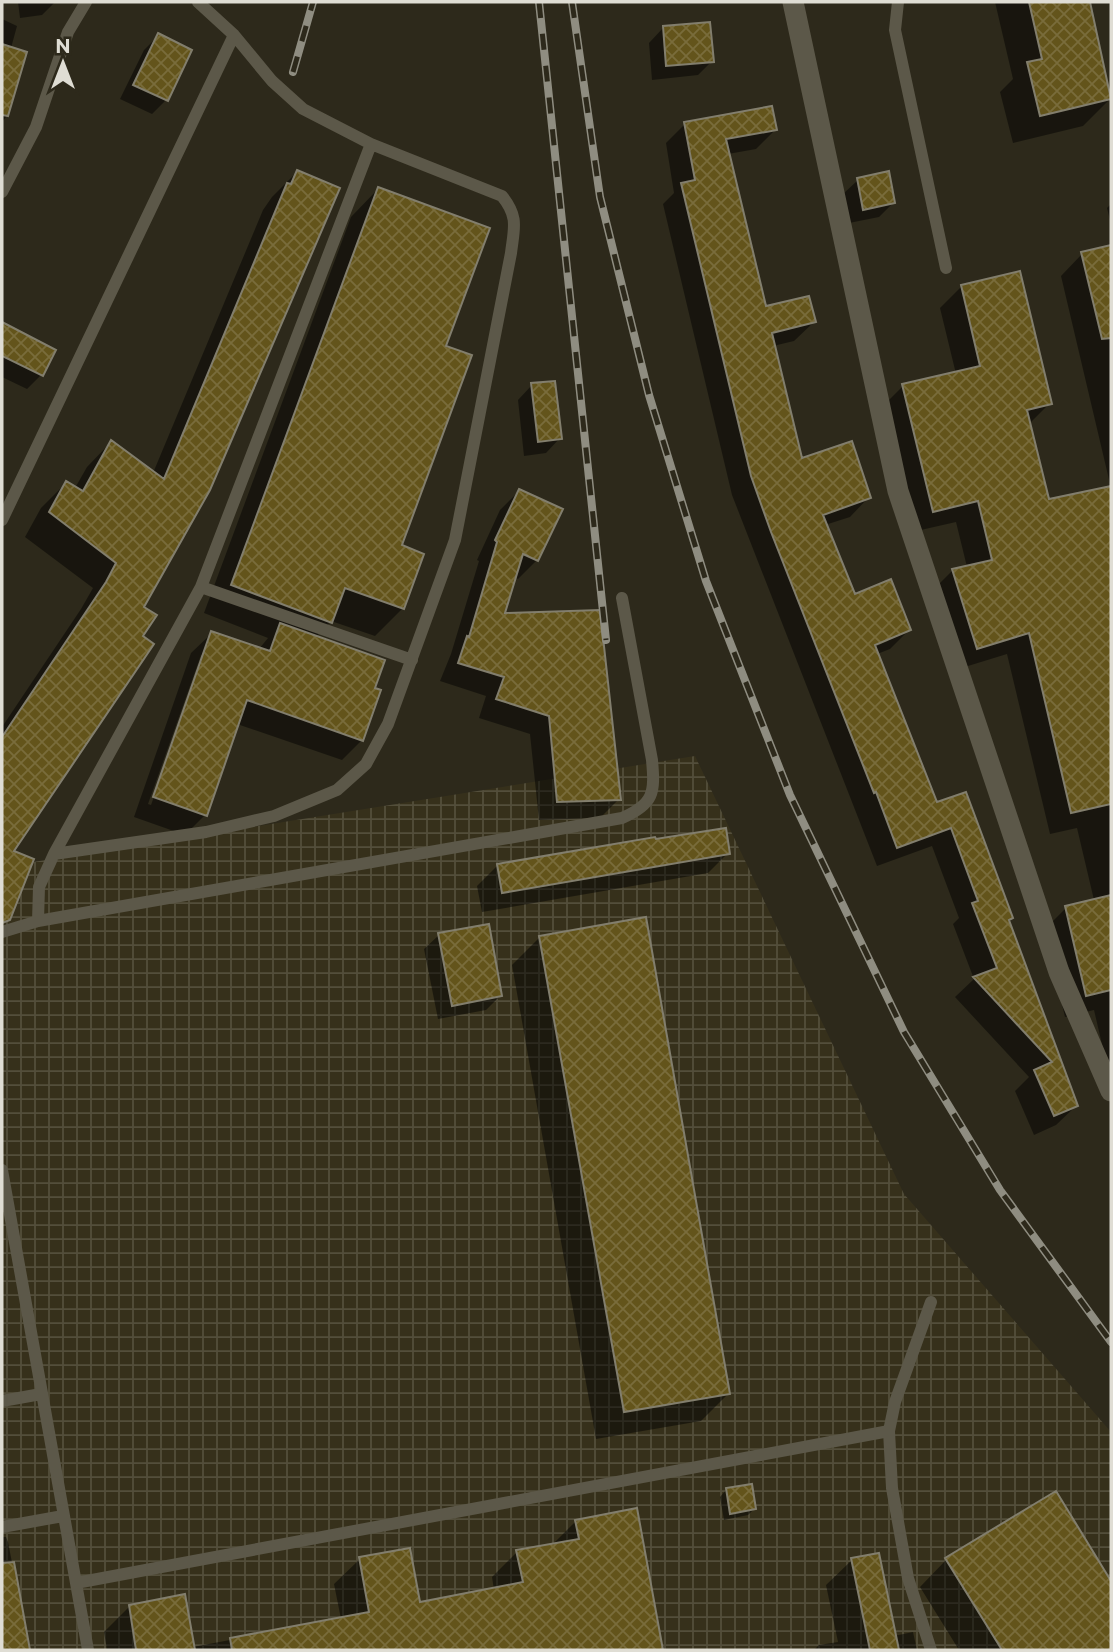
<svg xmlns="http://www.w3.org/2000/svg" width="1113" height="1652" font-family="Montserrat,sans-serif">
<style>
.industrial{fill:url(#industrial-grid)}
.shadow{fill:#0007;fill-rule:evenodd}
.building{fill:url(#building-cross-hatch);stroke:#827e6d;stroke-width:2}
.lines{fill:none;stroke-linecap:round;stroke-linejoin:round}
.service{stroke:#5c5849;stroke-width:12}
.minor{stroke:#5c5849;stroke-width:21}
.rail-casing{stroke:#8f8d81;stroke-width:8}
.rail{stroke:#2d291b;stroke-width:5;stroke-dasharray:16;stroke-linecap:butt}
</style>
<defs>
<pattern id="industrial-grid" width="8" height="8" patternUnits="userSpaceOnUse" patternTransform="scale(1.75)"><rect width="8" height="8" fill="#36301b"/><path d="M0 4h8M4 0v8" fill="none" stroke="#534e3b"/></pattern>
<pattern id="building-cross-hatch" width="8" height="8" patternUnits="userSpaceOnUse" patternTransform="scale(1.75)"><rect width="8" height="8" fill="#63541b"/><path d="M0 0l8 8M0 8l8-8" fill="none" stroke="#796c3b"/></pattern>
</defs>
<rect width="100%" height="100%" fill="#2d291b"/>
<path class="industrial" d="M695 756 904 1194 1111 1432V1650H2V867Z"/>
<path class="shadow" d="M18 2H55L42 15 20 18Z
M995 2H1088L1111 98 1083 126 1013 143 1000 92 1013 79Z
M2 19 17 26 11 48 25 53 6 117 2 122Z
M663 28 712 61 698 75 652 80 649 43Z
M158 36 166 100 152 114 120 99 144 50Z
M685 124 775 130 756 149 728 154 764 308 814 322 794 341 773 346 801 461 869 497 850 517 825 525 854 596 909 630 890 649 877 654 936 804 965 794 1007 922 1076 1106 1056 1125 1034 1135 1015 1091 1029 1077 955 997 974 979 953 924 959 918 932 846 877 866 732 495 663 204 674 193 666 143ZM888 637V641L867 650Z
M297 172 142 607 12 852 7 907 2 911V727L81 609 93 588 25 537 41 508 66 483 75 488 87 467 111 442 153 473 263 210 272 197Z
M858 180 893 203 879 217 849 223 843 194Z
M378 189 444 347 399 546 403 608 375 636 331 621 315 638 373 689 362 740 342 760 237 724 205 815 185 835 134 817 191 653 212 633 259 649 268 638 204 613 351 217ZM201 655H205L151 805 148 804Z
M1111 204V224L1107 208Z
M1111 247V693L1094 697 1111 771V1083L1094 1010 1065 1017 1044 930 1066 908 1094 900 1077 828 1050 834 1007 654 955 670 931 592 952 571 967 567 956 522 912 532 881 408 903 386 956 374 940 308 962 286 1050 403 1029 424 1047 501 1111 488 1061 276 1082 254Z
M2 324 54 350 41 375 27 389 2 377Z
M532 385 560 438 546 453 524 456 518 400Z
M519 491 537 560 518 579 514 577 503 615 619 799 600 818 539 820 530 734 479 718 486 696 440 681 451 654 479 561 477 560 500 510Z
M728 853 708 873 482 912 477 886 498 865Z
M439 935 500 996 486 1010 438 1019 424 949Z
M540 937 729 1393 701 1421 596 1439 512 965Z
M726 1490 755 1508 748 1515 724 1520 720 1497Z
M1055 1493 1111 1585V1650H959L920 1587 946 1560Z
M635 1510 662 1650H107L104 1632 129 1607 193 1647 341 1619 334 1584 360 1559 418 1604 494 1590 492 1577 517 1552 552 1545 576 1521Z
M2 1537H6L8 1542 29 1650H2Z
M852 1560 894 1636 913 1632 917 1650H814L819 1645 838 1642 826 1585Z"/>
<path class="building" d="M1029 2H1090L1111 99 1040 116 1027 62 1042 59Z
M710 22 714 62 666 66 663 26Z
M158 33 192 50 168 101 133 85Z
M2 44 27 52 8 116 2 115Z
M772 106 777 130 726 139 766 306 809 296 816 322 772 333 802 458 852 441 871 498 823 515 855 594 891 579 911 630 875 645 937 802 966 792 1013 918 1009 920 1078 1106 1054 1116 1034 1070 1052 1062 973 977 997 968 972 903 978 901 951 828 897 848 876 792 874 793 771 532 751 476 681 183 695 180 684 122Z
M297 170 340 188 210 490 144 607 157 615 143 636 154 644 14 851 34 859 10 920 2 923V737L106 582 116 563 49 512 66 481 83 491 111 440 164 479 287 183 291 184Z
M889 171 895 203 863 210 857 178Z
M378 187 490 228 446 346 472 355 402 545 424 554 404 609 345 588 332 623 231 585Z
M1111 245V338L1102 339 1081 252Z
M1020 271 1052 404 1027 410 1049 499 1111 486V804L1071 813 1029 633 977 649 952 569 992 560 978 501 933 512 902 384 980 366 961 285Z
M2 322 56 350 43 376 2 356Z
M555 381 562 439 538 442 531 383Z
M519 489 563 509 538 561 523 554 505 613 600 610 621 800 557 802 549 716 496 699 504 677 458 663 467 636 469 637 497 542 495 540Z
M280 623 385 660 375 688 381 690 363 741 247 700 207 816 153 797 211 631 270 651Z
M726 828 730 854 502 893 497 864 655 837 656 839Z
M1111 895V990L1086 996 1065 906Z
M646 917 730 1394 624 1412 539 936Z
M489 924 502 996 452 1006 438 933Z
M752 1484 756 1509 730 1514 726 1488Z
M1056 1491 1111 1581V1650H1002L945 1558Z
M637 1508 663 1650H232L230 1638 369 1612 359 1557 410 1548 420 1602 523 1582 516 1550 579 1539 575 1520Z
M879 1553 899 1650H870L851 1558Z
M14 1562 30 1650H2V1563Z
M185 1594 195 1650H136L129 1605Z"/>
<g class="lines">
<path class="service" d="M198 2 234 35 272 81 303 109 371 144 502 196C519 217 514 228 511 253L455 540 388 724 366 764 337 790 274 816 206 832 54 854 201 587 371 144
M898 2 895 30 946 268
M2 192 36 127 68 32 86 2
M2 520 234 35
M201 587 412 660
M38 921 622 818C654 804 655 793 652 760L622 598
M2 932 38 921 39 887 54 854
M2 1170 88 1650
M931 1302 895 1402 889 1431 892 1488 908 1578 931 1650
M2 1401 41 1394
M2 1527 63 1516
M76 1583 889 1431"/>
<path class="minor" d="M793 2 898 491 1059 972 1111 1091"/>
<g class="rail-casing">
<path id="rail" d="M539 2 606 640
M572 2 600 197 649 395 706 581 790 795 904 1032 1000 1190 1111 1342
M293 72 313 2"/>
</g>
<use href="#rail" class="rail"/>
</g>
<rect width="1113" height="1652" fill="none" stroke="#dfddd4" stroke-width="7"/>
<g transform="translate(63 63)" stroke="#2d291b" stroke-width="5" paint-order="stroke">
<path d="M0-5L12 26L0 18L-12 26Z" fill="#dfddd4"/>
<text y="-10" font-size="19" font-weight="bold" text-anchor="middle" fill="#dfddd4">N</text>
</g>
</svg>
